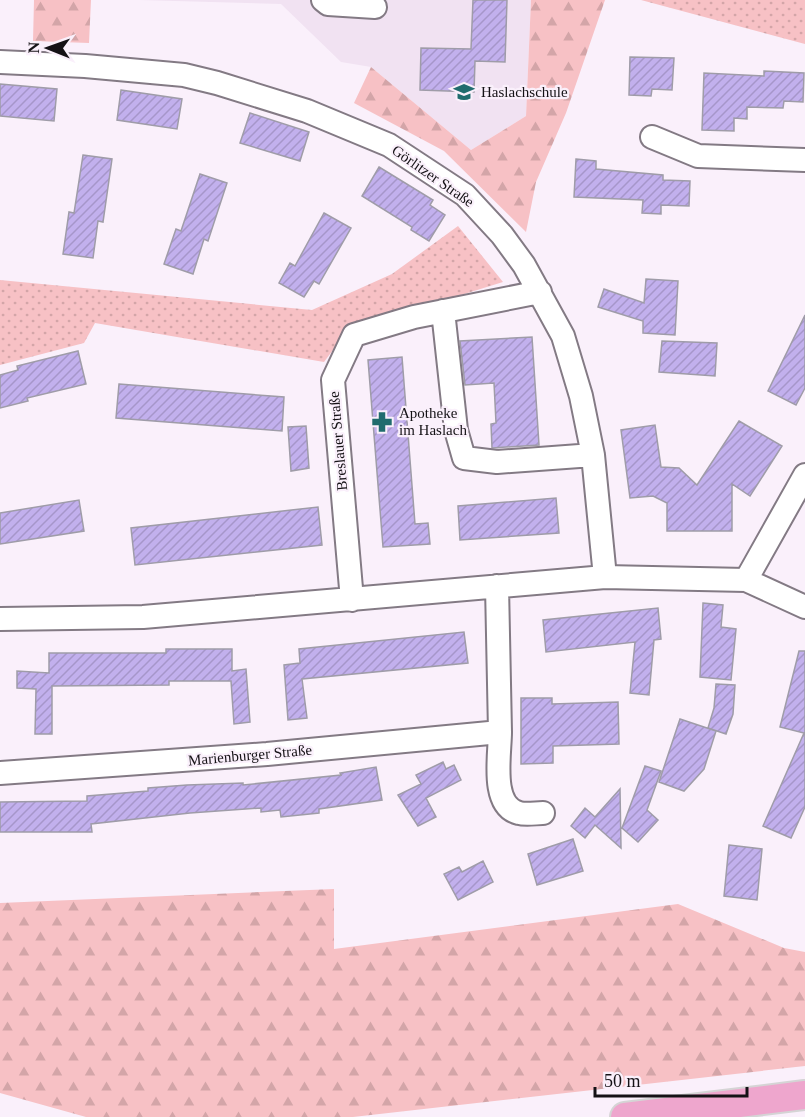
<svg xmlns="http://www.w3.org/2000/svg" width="805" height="1117" font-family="'Times New Roman',serif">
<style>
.built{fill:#f1e2f2}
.grass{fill:url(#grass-dots)}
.forest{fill:url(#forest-firs)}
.building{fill:url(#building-hatch);stroke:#9f9ca8;stroke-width:1.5}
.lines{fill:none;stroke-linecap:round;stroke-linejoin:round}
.minor-casing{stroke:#837a84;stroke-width:26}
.major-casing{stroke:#d5d4d5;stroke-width:32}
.minor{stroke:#fff;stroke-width:22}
.major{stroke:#eea6cd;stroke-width:28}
.labels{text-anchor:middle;stroke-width:4.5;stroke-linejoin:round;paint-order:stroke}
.poi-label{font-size:15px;fill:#151216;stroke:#faf0fb;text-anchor:start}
.street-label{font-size:15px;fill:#151216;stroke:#faf0fb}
</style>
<defs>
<pattern id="grass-dots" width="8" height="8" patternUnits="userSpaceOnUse" patternTransform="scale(1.5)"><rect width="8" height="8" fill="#f7c1c5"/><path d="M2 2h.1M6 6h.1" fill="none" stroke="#d3a5a8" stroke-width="1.8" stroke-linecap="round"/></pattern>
<pattern id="forest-firs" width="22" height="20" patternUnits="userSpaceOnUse" patternTransform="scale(1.5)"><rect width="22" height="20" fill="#f7c1c5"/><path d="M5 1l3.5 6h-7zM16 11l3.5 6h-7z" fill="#d3a5a8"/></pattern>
<pattern id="building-hatch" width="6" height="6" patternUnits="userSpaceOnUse" patternTransform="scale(1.5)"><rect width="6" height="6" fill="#c2b0ed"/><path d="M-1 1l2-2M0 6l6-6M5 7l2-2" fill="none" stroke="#a696ca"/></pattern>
</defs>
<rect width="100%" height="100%" fill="#faf0fb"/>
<path class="built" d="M139 0H531L526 116 471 150 371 67 341 62 281 4Z"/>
<path class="grass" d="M641 0H805V44Z
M458 226 503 282 348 330 324 362 95 323 84 343 0 365V280L312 310 392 274Z"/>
<path class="forest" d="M34 0H91L89 43 33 41Z
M531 0H605L566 113 536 182 526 232 444 151 354 103 371 67 471 150 526 116Z
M334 889V949L678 904 784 948 805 952V1066L353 1117H86L0 1093V903Z"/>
<path class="building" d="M473 0H507L505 62 475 61 474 92 420 90 421 48 471 49Z
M630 57 674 58 672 90 652 89 651 96 629 95Z
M764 71 804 73 803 102 784 101 783 108 747 107V119L734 118V131L702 130 704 73 764 76Z
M0 84 57 89 54 121 0 116Z
M121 90 182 99 177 129 117 120Z
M250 113 309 132 300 161 240 143Z
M83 155 112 159 103 222 98 221 93 258 63 254 69 212 74 213Z
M576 159 596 161V169L663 175V180L690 181 689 206 661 205V214L642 213 643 200 574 197Z
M379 167 433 200 430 205 445 215 429 241 411 230 412 227 362 196Z
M200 174 227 183 208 241 204 239 193 274 164 264 176 229 181 231Z
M324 213 351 228 319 284 314 281 304 297 279 283 290 263 295 266Z
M646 279 678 281 675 335 643 333V321L598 307 604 289 644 303Z
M805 315V388L796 405 768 391Z
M532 337 539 445 492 448 491 424 496 423 494 383 465 385 460 341Z
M662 341 717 343 715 376 659 372Z
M78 351 86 384 27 398 28 401 0 408V375L18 370 17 366Z
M402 357 415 524 428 523 430 544 383 547 368 360Z
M119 384 284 397 282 431 116 418Z
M739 421 782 446 750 496 732 484V531H667V503L653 496 630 498 621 430 655 425 661 467 679 468 697 485Z
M306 426 309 468 291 471 288 427Z
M556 498 559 533 460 540 458 506Z
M79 500 84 531 0 544V513Z
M318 507 322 545 135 565 131 528Z
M703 603 723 605 721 627 736 629 731 680 700 677Z
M658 608 661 639 654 640 649 695 630 693 635 642 546 652 543 620Z
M464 632 468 663 302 679 307 718 288 720 284 665 300 663 299 649Z
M166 649H232V671L246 669 250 722 234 724 231 681H169V685L52 686V734H35L36 689 17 688V671L49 673V653H166Z
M799 651H805V807L791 838 763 826 804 733 780 727Z
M716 684 735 685 733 714 726 734 708 728 714 708Z
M521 698H552V704L618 702 619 744 553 746V763L521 764Z
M680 719 716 731 704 769 684 791 659 782Z
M443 762 446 769 454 765 461 780 426 798 436 817 418 826 398 795 421 784 416 775Z
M645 766 661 771 647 810 658 820 638 842 622 828Z
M376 767 382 800 319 809V813L281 817 280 810 261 812V808L190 813 91 824 92 832H0V802L87 801V796L148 791V788L187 785 243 783V785L341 775 340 773Z
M620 789 621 848 595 825 585 838 571 826 585 808 595 817Z
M573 839 583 871 537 885 528 854Z
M729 845 762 849 757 900 724 896Z
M483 861 493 882 458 900 444 874 459 867 462 872Z"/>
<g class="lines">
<g class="minor-casing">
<path id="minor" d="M323 0 328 4 375 7
M0 62 85 66 184 75 217 83 307 111 389 145 465 195 502 235 524 265 563 336 581 396 593 455 605 577
M652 137 698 156 805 160
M443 311 456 430 464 458 497 462 593 455
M746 580 805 475
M352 600 333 380 354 335 414 317 540 292
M0 619 143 617 605 577 746 580 805 607
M500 732C500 754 490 806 519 813 526 815 536 813 543 813
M0 773 267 754 500 732 497 586"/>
</g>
<g class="major-casing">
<path id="major" d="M625 1117 805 1095"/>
</g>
<use href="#minor" class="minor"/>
<use href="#major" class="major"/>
</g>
<defs>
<g id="school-bare" transform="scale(1.62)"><path d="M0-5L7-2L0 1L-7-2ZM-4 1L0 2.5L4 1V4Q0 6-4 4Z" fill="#206c6e" stroke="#faf0fb" stroke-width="2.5" paint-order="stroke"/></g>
<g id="pharmacy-bare" transform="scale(1.62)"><path d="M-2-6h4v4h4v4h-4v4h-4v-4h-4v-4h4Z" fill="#206c6e" stroke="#faf0fb" stroke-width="2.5" paint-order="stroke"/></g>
</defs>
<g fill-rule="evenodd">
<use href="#school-bare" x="464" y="92"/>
<use href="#pharmacy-bare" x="382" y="422"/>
</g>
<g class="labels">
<g class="poi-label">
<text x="481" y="97">Haslachschule</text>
<text x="399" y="418">Apotheke<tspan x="399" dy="17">im Haslach</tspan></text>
</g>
<g class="street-label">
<text transform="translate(433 176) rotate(35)" y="5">Görlitzer Straße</text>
<text transform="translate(338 441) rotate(-95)" y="5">Breslauer Straße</text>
<text transform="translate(250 755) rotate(-5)" y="5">Marienburger Straße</text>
</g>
</g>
<g transform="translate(48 48) rotate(271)" stroke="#faf0fb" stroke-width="4.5" paint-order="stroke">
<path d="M0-4.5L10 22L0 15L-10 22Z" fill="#151216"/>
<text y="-9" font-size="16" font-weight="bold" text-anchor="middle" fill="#151216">N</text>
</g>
<path d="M595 1087v9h152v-9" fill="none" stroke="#151216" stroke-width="3"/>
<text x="604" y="1087" font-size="18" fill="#151216" stroke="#faf0fb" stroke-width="4.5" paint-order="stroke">50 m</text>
</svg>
